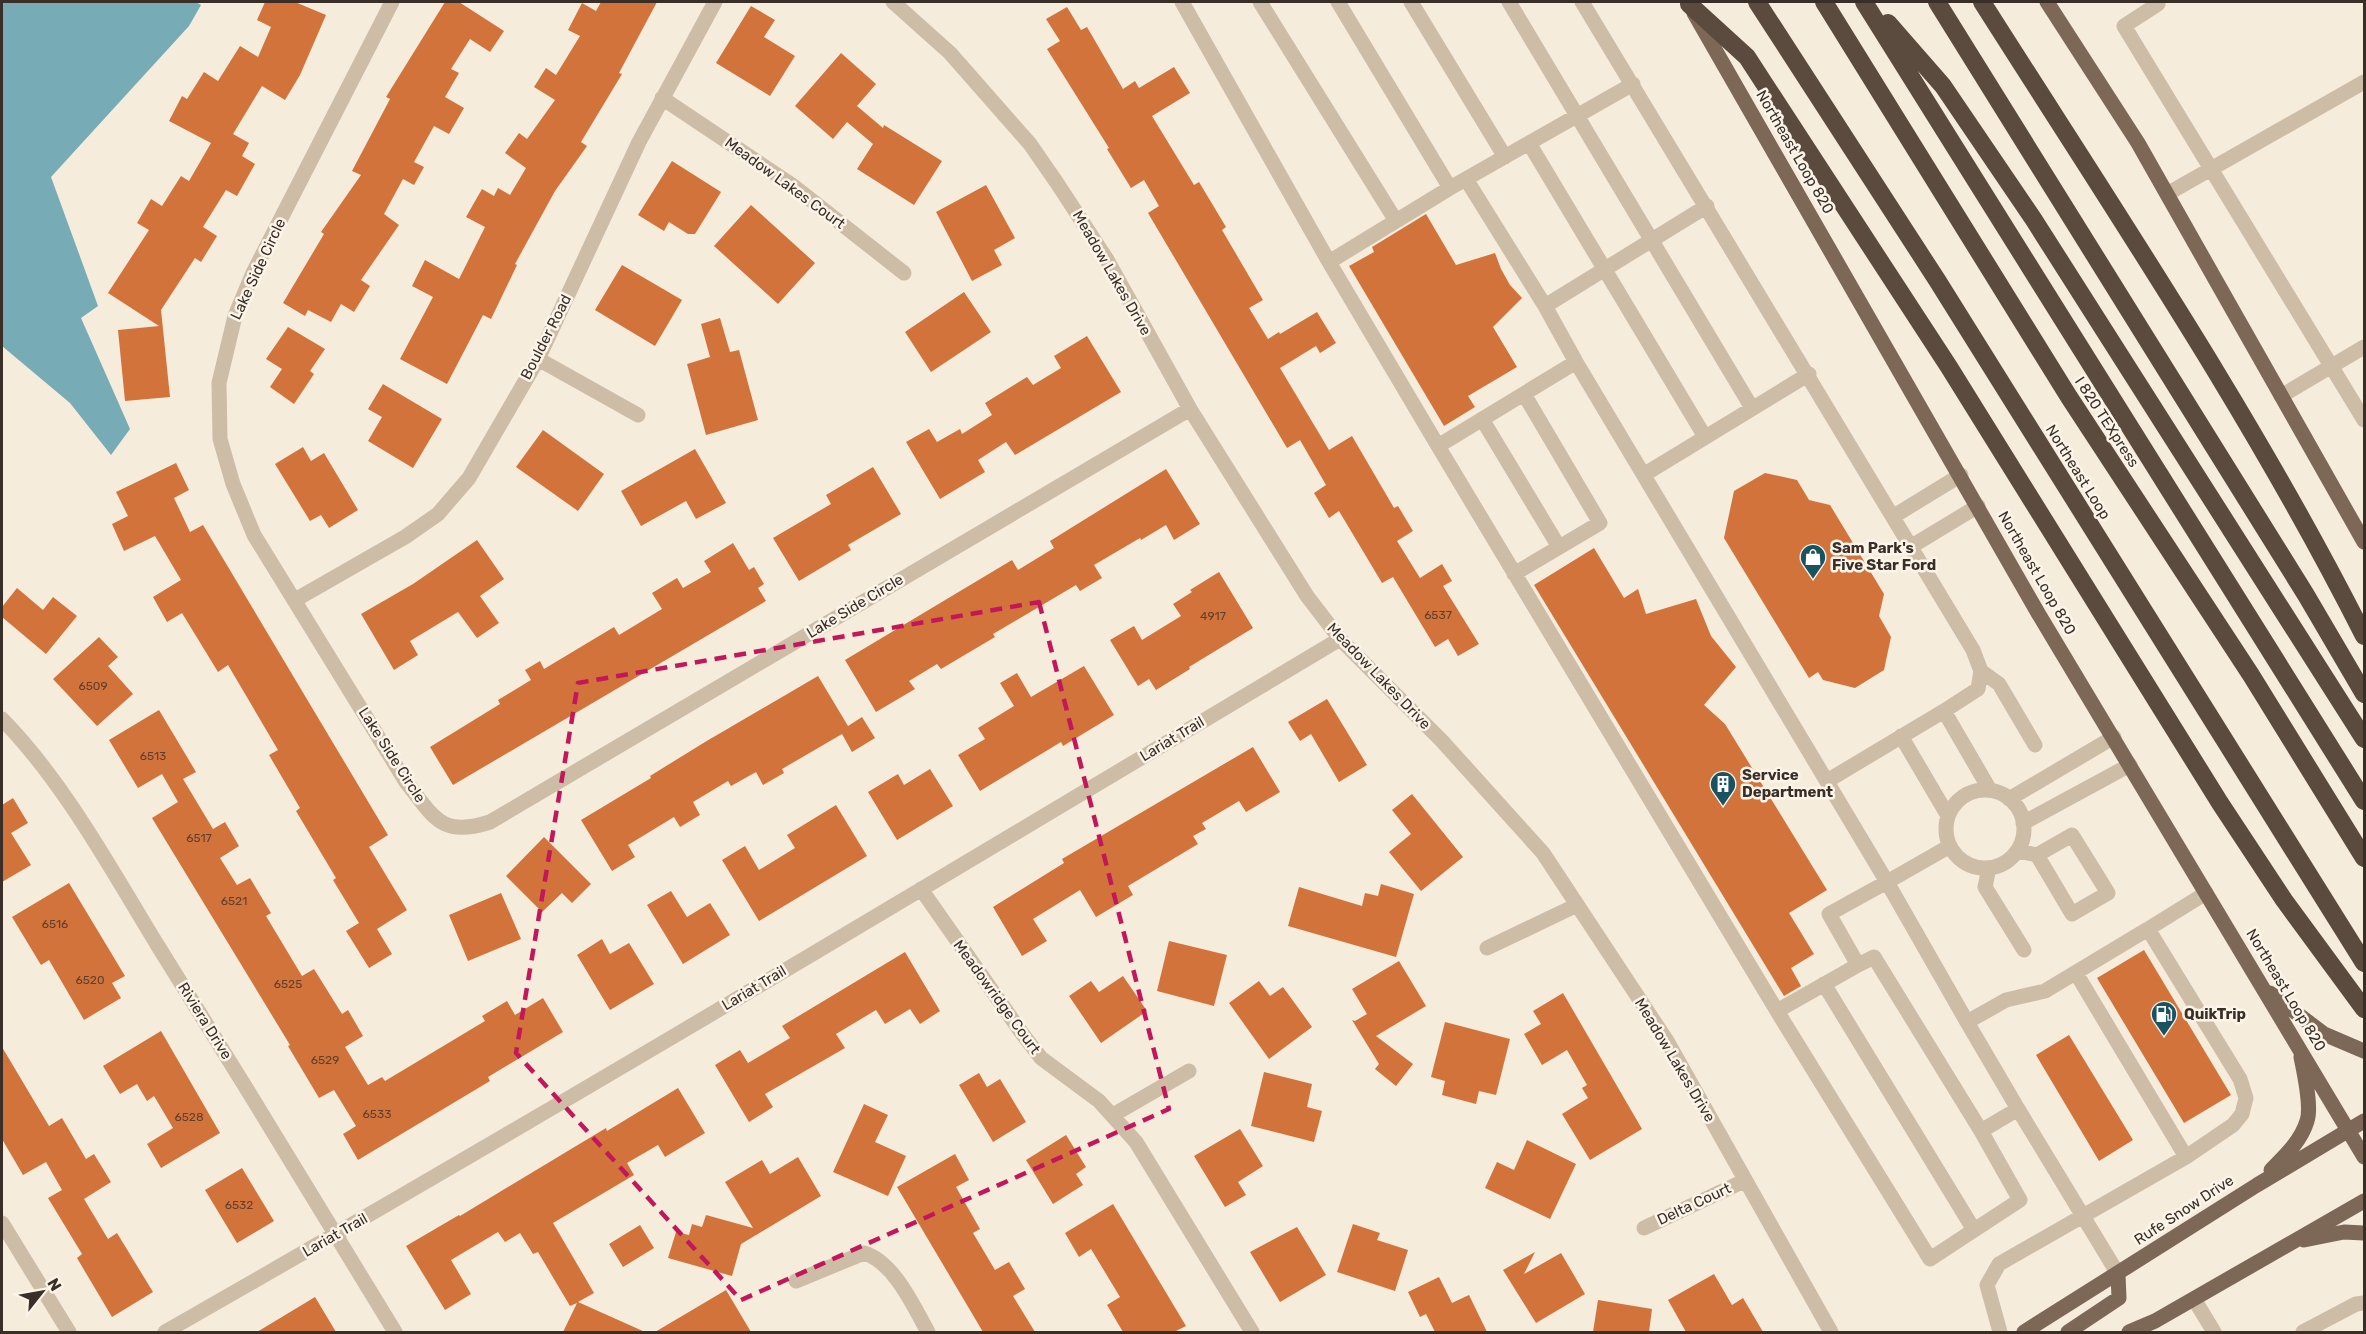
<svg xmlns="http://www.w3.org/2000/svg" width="2366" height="1334" font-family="Rubik,sans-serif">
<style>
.water{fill:#77abb5}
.building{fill:#d2733c}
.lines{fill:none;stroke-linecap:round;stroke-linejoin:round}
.minor{stroke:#cebda6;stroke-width:15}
.major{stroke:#7d6857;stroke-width:15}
.highway{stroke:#5b4b3e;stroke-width:18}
.marked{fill:none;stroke:#c2185b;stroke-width:4.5;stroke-dasharray:12 8;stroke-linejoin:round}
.labels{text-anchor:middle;stroke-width:5;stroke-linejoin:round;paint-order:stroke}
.number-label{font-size:12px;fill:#60402d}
.street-label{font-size:15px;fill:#3a2f28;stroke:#fbf5e9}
.poi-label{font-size:15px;font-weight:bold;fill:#3a2f28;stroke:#fbf5e9;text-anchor:start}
</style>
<rect width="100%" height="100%" fill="#f5ecdc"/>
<path class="water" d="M2 2H196L201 5 189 26 51 177 98 306 81 318 130 429 111 455 70 403 2 346Z"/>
<path class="building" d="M265 2H295L326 15 300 75 285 100 262 86 233 134 249 143 242 156 255 164 237 196 226 190 203 227 217 236 201 262 195 258 161 310 170 397 125 401 118 330 159 326 108 293 149 230 137 223 151 199 162 206 181 176 189 181 211 143 169 121 182 96 187 99 204 72 218 81 240 46 258 57 271 27 257 20Z
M445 2H459L504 31 490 52 470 39 451 69 459 73 445 97 464 108 449 134 434 126 414 162 424 167 414 185 403 179 384 214 399 225 361 280 370 286 354 312 341 304 331 322 308 310 305 316 283 303 324 234 321 232 361 175 352 171 390 99 386 97Z
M601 2H657L619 73 622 74 581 142 587 146 555 191 515 264 517 265 491 319 483 315 447 384 400 359 433 297 412 286 425 260 459 279 485 227 466 217 482 189 494 196 498 188 510 195 526 168 505 153 519 133 527 139 555 100 534 87 546 68 556 75 580 36 568 30 582 3 596 11Z
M751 6 775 20 764 37 795 56 770 96 716 63Z
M1067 7 1081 30 1087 27 1123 89 1135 81 1139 88 1174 67 1190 93 1152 116 1194 185 1199 182 1226 227 1222 230 1263 300 1249 308 1268 339 1279 332 1280 334 1317 312 1336 343 1320 353 1316 346 1280 368 1329 450 1352 436 1394 508 1398 506 1413 531 1397 541 1420 578 1442 564 1452 581 1443 586 1479 644 1458 656 1448 639 1435 647 1393 577 1382 583 1339 511 1329 518 1314 493 1326 485 1300 440 1287 448 1148 213 1159 206 1144 180 1131 188 1107 149 1109 148 1047 49 1060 41 1046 19Z
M841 53 876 84 857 106 883 128 884 125 942 161 914 205 857 169 873 144 847 122 833 139 795 106Z
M672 161 721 192 695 234H688L669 222 664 231 638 215Z
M986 185 1015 238 994 250 1002 265 972 281 936 212Z
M751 205 815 263 778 304 714 246Z
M1426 214 1456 265 1495 253 1501 269 1510 285 1522 298 1493 327 1517 367 1468 396 1475 407 1444 426 1349 266 1374 252 1372 247Z
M622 265 682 300 655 346 595 310Z
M964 292 991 332 931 372 905 332Z
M720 318 730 352 739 350 758 420 706 435 687 364 710 357 701 324Z
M288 327 325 349 310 371 314 374 294 404 270 387 282 369 266 359Z
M1087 336 1121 392 1015 455 1006 442 978 460 985 472 940 499 906 442 929 429 937 442 960 429 962 434 992 415 985 403 1027 377 1033 385 1061 368 1054 356Z
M383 384 442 419 413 468 368 441 382 417 368 409Z
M543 430 604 474 578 511 516 467Z
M303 447 311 461 324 453 358 510 329 528 321 515 310 521 275 464Z
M695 449 726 503 696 519 686 501 641 526 621 491Z
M176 463 189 490 174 498 190 532 203 525 388 835 369 847 407 910 377 929 392 954 369 968 346 931 359 923 333 880 336 878 296 811 300 808 269 755 278 750 228 665 218 672 182 613 167 622 153 597 181 580 155 536 124 551 112 524 128 516 116 492Z
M873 467 901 514 848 545 851 550 799 581 773 538 831 504 826 495Z
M1166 469 1200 524 1174 540 1166 525 1141 540 1140 538 1094 565 1102 578 1080 591 1076 585 993 634 995 637 941 669 937 664 909 681 915 689 876 712 845 660 1012 560 1018 570 1054 548 1050 541Z
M1765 473 1797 480 1809 500 1830 505 1884 594 1879 616 1891 637 1884 670 1855 688 1823 680 1818 672 1809 678 1724 538 1734 491Z
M477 540 504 579 480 596 499 623 477 638 458 612 410 641 418 655 394 670 361 614 413 584Z
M733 543 749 570 754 567 764 584 758 588 766 601 453 785 430 747 500 704 498 700 531 680 525 670 540 661 544 669 614 627 619 635 662 609 652 593 677 578 683 588 711 572 704 561Z
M1594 548 1624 598 1638 589 1646 614 1696 599 1711 636 1736 667 1704 705 1725 724 1827 890 1789 913 1814 954 1791 968 1801 986 1784 996 1534 585Z
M1219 572 1253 628 1189 667 1190 669 1156 690 1149 679 1138 686 1110 640 1134 626 1142 640 1181 616 1173 604 1192 592 1190 590Z
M17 588 43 610 53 597 77 616 46 654 2 617V607Z
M99 637 118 657 108 666 133 694 97 726 53 679Z
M1084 666 1114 715 1063 746 1061 742 980 791 958 755 985 739 978 728 1014 706 1000 683 1017 673 1031 697Z
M818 676 848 726 862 717 875 738 852 752 842 734 782 769 784 773 763 785 756 772 731 786 728 781 693 802 700 815 680 827 674 817 628 845 635 857 612 871 581 820 651 778 650 776 705 742Z
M1327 699 1367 765 1339 782 1311 734 1300 741 1288 722Z
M159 710 196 772 183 779 213 829 225 822 239 846 220 858 237 885 250 878 271 913 266 916 302 976 314 969 342 1014 348 1010 363 1036 345 1047 368 1085 382 1077 385 1081 485 1021 482 1016 507 1001 515 1015 543 998 563 1032 488 1077 490 1081 358 1160 343 1134 356 1126 334 1090 319 1098 288 1046 290 1045 152 818 178 802 162 774 138 788 109 740Z
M1253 747 1280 792 1246 812 1239 801 1202 823 1206 829 1193 836 1198 844 1128 886 1133 895 1096 917 1080 890 1033 919 1047 941 1022 956 993 907 1064 863 1062 859Z
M930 769 953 806 897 840 868 792 898 774 904 785Z
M1412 794 1463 857 1421 891 1389 852 1411 834 1392 810Z
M13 798 28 823 11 833 31 865 2 882V805Z
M836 805 867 856 759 921 722 860 745 846 759 870 795 848 787 835Z
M544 837 591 884 572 903 562 893 542 912 506 876Z
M69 883 125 976 112 983 121 998 84 1020 49 960 41 965 12 917Z
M1381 884 1414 894 1396 957 1288 926 1299 887 1362 906 1365 893 1378 896Z
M671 891 687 917 710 903 730 935 683 964 647 905Z
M501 893 521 939 468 961 449 915Z
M602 939 610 954 629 943 654 984 610 1010 577 955Z
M1169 941 1227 955 1214 1006 1157 991Z
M2144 950 2231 1095 2184 1123 2097 978Z
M905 952 940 1011 920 1024 910 1009 885 1024 876 1010 836 1034 845 1048 765 1094 773 1107 749 1122 715 1065 740 1050 748 1063 790 1038 782 1026Z
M1399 961 1426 1006 1376 1036 1413 1064 1396 1086 1375 1069 1379 1064 1352 1020 1355 1021 1367 1014 1352 989Z
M1123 976 1147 1011 1101 1043 1069 996 1091 981 1099 992Z
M1259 981 1270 996 1283 987 1312 1027 1269 1059 1229 1003Z
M1563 993 1642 1129 1590 1160 1562 1114 1588 1098 1582 1088 1587 1085 1567 1050 1542 1065 1524 1034 1541 1024 1533 1011Z
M1445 1022 1510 1039 1496 1095 1479 1091 1476 1104 1442 1095 1445 1081 1431 1077Z
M161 1031 220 1133 161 1168 147 1144 173 1128 154 1096 147 1101 137 1084 120 1094 103 1066Z
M2069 1035 2133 1140 2099 1161 2036 1055Z
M2 1047 49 1126 62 1118 86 1159 94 1154 111 1182 84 1199 108 1239 117 1233 153 1292 112 1317 77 1258 82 1254 48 1198 62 1190 46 1162 23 1175 2 1139Z
M1264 1072 1312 1084 1307 1107 1322 1111 1314 1142 1251 1126Z
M979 1073 987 1087 1000 1079 1026 1122 993 1142 959 1085Z
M678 1088 705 1133 665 1157 658 1145 627 1163 634 1175 553 1223 594 1293 578 1302 645 1332H563L577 1303 570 1306 538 1252 533 1254 520 1233 505 1242 498 1232 451 1260 471 1294 445 1310 406 1246 459 1215 460 1216 606 1128 607 1131Z
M864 1104 888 1115 875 1142 906 1156 888 1196 833 1172Z
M1240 1129 1263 1166 1238 1182 1246 1195 1225 1207 1194 1156Z
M1066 1135 1086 1167 1076 1174 1083 1185 1053 1204 1026 1160Z
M1527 1140 1576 1164 1550 1219 1485 1188 1497 1162 1514 1170Z
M955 1154 969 1180 956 1187 980 1229 973 1233 995 1270 1009 1262 1025 1289 1013 1296 1035 1332H983L897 1187Z
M798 1157 821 1196 741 1244 732 1276 668 1258 676 1232 689 1235 692 1224 702 1227 706 1215 753 1228 725 1182 762 1160 770 1174Z
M242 1168 274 1221 237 1243 205 1190Z
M1113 1204 1186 1326 1174 1332H1123L1107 1305 1120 1297 1091 1249 1079 1257 1065 1233Z
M1353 1224 1380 1233 1377 1240 1408 1250 1395 1291 1337 1272Z
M640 1225 654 1248 623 1267 609 1244Z
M1297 1227 1326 1275 1280 1302 1250 1252Z
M1535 1252 1524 1274 1561 1253 1585 1294 1536 1323 1503 1270Z
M1714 1274 1732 1305 1743 1298 1763 1332H1686L1668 1300Z
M1439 1277 1452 1303 1469 1295 1487 1332H1435L1426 1314 1420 1317 1408 1292Z
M726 1290 751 1332H655Z
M315 1297 336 1332H257Z
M1598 1300 1652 1309 1649 1332H1593Z"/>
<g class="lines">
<path class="minor" d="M392 2 253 273 235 316 219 383 220 439 233 484 254 535 406 782C434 817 441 838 490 822L1190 409
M893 2 950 53 1030 144 1057 183 1106 258 1190 409 1307 596 1340 639 1442 741 1543 853 1667 1041 1831 1332
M1182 2 1329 262
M1260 2 1396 221
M1338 2 1450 188
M1411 2 1505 157
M1509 2 1752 408
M1582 2 1973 650 1981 671 1978 689 1944 711 1990 790
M2157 2 2158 4 2124 26 2364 420
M1633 84 1529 143 1705 437
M662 98 792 185 904 273
M1529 143 1450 188 1329 262 1438 446 1576 362 1887 882 1829 914 1858 965 1777 1011 1930 1259 2020 1200 1981 1131 1874 957 1858 965
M1466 179 1545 306 1576 362
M2167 194 2364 82
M1545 306 1707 206
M538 359 638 415
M2281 396 2364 347
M1482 419 1559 547
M1438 446 1777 1011
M1645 474 1809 374
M1894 516 1961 475
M1912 546 1978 506
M1514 574 1600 523 1524 394
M295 600 405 537 438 514 469 478 538 359 639 142 715 2
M1981 671 1999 684 2035 745
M2 719C64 782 112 871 158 946 238 1074 317 1203 395 1332
M1901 736 1948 816
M1827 781 1944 711
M1946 829a39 39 0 1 1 78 0a39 39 0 1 1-78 0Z
M2009 799 2114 737
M2023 823 2130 765
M1950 846 1887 882 1967 1022 2006 1000 2045 991 2148 929
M2018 851 2037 855 2072 914 2108 893 2072 835 2037 855
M1989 868 1985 887 2024 950
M921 889 1021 1032 1041 1058 1099 1101 1136 1142 1252 1332
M1487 948 1577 905
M2076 973 2186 1157
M1824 984 1974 1230
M1967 1022 2018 1109
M1113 1115 1189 1071
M1981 1131 2018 1109 2118 1274
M2 1223 69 1332
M1644 1228 1744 1181
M796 1281 864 1253C894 1262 914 1307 928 1332
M2194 1299 2214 1332
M165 1332C560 1107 950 872 1340 639
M2000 1332 1987 1285 1999 1264 2186 1157 2233 1125 2242 1114 2246 1098 2240 1079 2148 929 2206 893
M2303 1332 2356 1304 2364 1303"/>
<path class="major" d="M2047 2 2138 143 2364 542
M1694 13 2038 613 2364 1157
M2270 993 2324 1034 2364 1051
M2271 1170C2285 1156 2301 1141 2307 1121 2312 1106 2304 1073 2301 1057
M2304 1240 2344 1232 2364 1233
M2024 1332 2257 1185 2364 1121
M2068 1332 2119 1298 2118 1274
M2129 1332 2155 1321 2364 1201"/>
<path class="highway" d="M1757 2 1937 280 2364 963
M1824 2 2069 397 2251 675 2364 858
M1864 2 2364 801
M1937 2 2306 595 2364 694
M1982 2C2114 210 2253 416 2364 636
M1689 4 1747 57 1949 367 2220 803 2284 900 2364 1009
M1888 23 1943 86 2034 220 2364 739"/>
</g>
<path class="marked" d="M1039 602 1169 1109 741 1300 516 1053 578 683Z"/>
<defs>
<g id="shop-pin" transform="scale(1.35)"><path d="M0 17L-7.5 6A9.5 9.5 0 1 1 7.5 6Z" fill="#195260" stroke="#fbf5e9"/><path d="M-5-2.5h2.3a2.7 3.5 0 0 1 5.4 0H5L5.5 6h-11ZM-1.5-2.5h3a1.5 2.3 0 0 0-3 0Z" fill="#fff"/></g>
<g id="building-pin" transform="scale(1.35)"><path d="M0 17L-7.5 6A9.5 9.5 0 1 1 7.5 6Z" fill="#195260" stroke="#fbf5e9"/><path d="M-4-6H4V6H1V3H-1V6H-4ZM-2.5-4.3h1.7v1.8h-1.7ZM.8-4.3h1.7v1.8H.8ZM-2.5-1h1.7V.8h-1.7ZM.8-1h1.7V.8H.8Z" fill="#fff"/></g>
<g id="fuel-pin" transform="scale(1.35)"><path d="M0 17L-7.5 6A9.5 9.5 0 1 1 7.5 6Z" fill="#195260" stroke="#fbf5e9"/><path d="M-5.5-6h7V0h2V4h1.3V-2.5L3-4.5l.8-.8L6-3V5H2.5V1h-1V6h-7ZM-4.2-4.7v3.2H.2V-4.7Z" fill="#fff"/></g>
</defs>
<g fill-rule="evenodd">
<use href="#shop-pin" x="1813" y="557"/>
<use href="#building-pin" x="1723" y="784"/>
<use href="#fuel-pin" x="2164" y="1014"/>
</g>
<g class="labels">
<g class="number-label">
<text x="1438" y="619">6537</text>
<text x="1213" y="620">4917</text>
<text x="93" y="690">6509</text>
<text x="153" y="760">6513</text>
<text x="199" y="842">6517</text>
<text x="234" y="905">6521</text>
<text x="55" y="928">6516</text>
<text x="90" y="984">6520</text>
<text x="288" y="988">6525</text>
<text x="325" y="1064">6529</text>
<text x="377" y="1118">6533</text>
<text x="189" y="1121">6528</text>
<text x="239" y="1209">6532</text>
</g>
<g class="street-label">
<text transform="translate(1795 152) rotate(60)" y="5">Northeast Loop 820</text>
<text transform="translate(785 183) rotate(36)" y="5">Meadow Lakes Court</text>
<text transform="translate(258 269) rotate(-65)" y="5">Lake Side Circle</text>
<text transform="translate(1112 273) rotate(60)" y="5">Meadow Lakes Drive</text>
<text transform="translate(546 337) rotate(-63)" y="5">Boulder Road</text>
<text transform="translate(2107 422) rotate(57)" y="5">I 820 TEXpress</text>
<text transform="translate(2078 472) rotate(58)" y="5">Northeast Loop</text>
<text transform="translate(2037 573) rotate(60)" y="5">Northeast Loop 820</text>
<text transform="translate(855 606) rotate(-31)" y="5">Lake Side Circle</text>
<text transform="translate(1379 676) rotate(46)" y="5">Meadow Lakes Drive</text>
<text transform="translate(1172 739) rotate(-31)" y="5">Lariat Trail</text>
<text transform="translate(392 755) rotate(57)" y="5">Lake Side Circle</text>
<text transform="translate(754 988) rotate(-31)" y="5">Lariat Trail</text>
<text transform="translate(2286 990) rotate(59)" y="5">Northeast Loop 820</text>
<text transform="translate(997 997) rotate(54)" y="5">Meadowridge Court</text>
<text transform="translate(205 1021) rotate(58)" y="5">Riviera Drive</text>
<text transform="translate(1675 1060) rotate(59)" y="5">Meadow Lakes Drive</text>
<text transform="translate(1694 1204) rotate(-25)" y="5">Delta Court</text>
<text transform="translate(2184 1210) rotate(-33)" y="5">Rufe Snow Drive</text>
<text transform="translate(335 1235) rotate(-30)" y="5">Lariat Trail</text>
</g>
<g class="poi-label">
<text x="1832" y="553">Sam Park's<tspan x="1832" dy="17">Five Star Ford</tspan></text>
<text x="1742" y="780">Service<tspan x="1742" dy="17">Department</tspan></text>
<text x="2184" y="1019">QuikTrip</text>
</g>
</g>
<rect width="2366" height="1334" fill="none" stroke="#3a2f28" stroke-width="6"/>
<g transform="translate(42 1292) rotate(59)" stroke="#fbf5e9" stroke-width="4.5" paint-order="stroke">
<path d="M0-4.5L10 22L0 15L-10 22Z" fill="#3a2f28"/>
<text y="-9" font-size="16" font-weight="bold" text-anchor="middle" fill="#3a2f28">N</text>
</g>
</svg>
